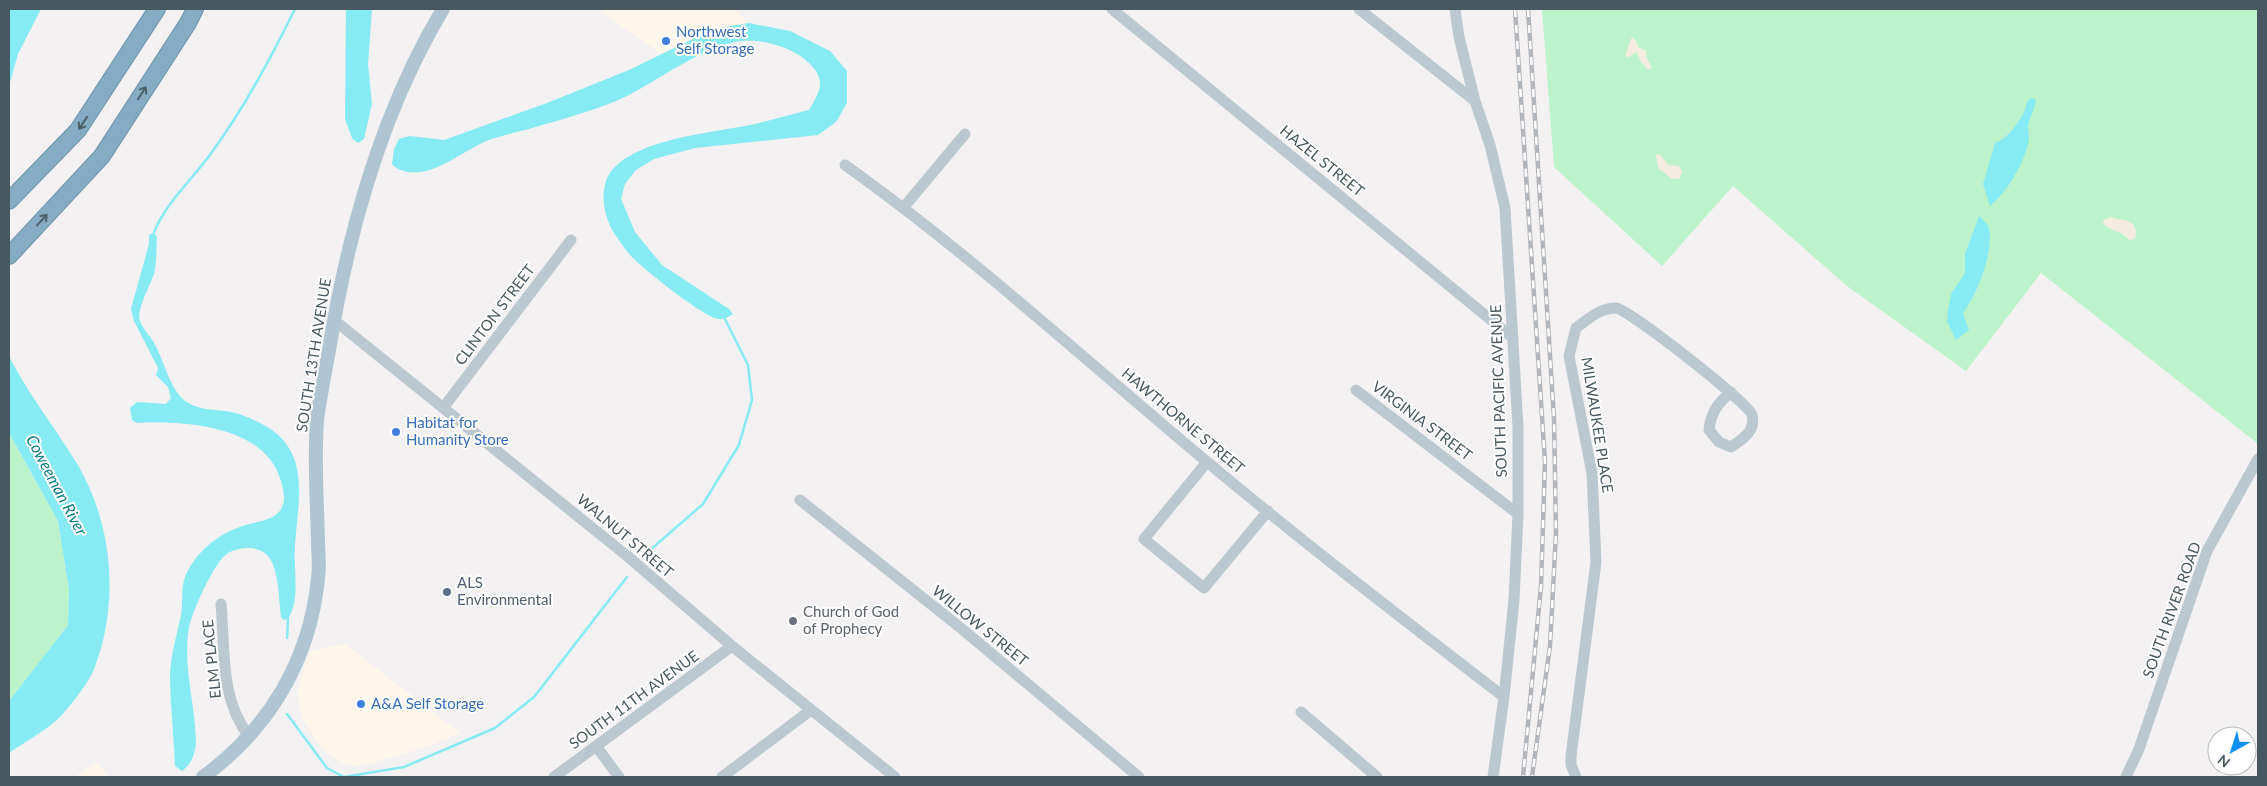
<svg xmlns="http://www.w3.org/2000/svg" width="2267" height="786" font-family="Lato,sans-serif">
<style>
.commercial{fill:#fef6eb}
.green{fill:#bdf3cb}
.sand{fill:#f5ece1}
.water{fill:#87ebf3}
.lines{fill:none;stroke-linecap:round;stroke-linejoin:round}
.stream{stroke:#87ebf3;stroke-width:2.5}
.highway-casing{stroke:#7097af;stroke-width:18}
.minor{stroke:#bbc8cf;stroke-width:11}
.major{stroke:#afc5d1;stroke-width:14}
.highway{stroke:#85acc3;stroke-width:16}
.rail-casing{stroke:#b3b7bc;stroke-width:4.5}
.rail{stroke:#fff;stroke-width:2.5;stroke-dasharray:8;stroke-linecap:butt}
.oneway{stroke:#4d606a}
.shop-dot{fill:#3f7fe0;stroke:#fff;stroke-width:2}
.service-dot{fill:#5c6f8a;stroke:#fff;stroke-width:2}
.worship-dot{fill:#6b7280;stroke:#fff;stroke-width:2}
.labels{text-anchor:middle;stroke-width:4;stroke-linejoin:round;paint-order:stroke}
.shop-label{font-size:15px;fill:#366cbe;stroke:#fff;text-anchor:start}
.street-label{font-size:15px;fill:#475860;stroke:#fff}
.service-label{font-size:15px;fill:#4e5e75;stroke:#fff;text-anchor:start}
.worship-label{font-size:15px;fill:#5b616d;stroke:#fff;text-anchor:start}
.water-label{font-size:16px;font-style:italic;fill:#067d87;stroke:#fff}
</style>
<rect width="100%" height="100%" fill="#f3f1f1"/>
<path class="commercial" d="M598 9H735L749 23 713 29 661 54Z
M345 644 460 733 428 746 373 763 356 766 341 762 328 754 315 739 302 717 297 691 310 651Z
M97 762 108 777H74Z"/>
<path class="green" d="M1542 9H2258V442L2257 443 2041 273 1966 371 1847 286 1733 186 1662 266 1554 167Z
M9 433 58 521 69 590 68 625 9 701Z"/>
<path class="sand" d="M1632 37 1636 41 1638 47 1646 51 1647 59 1652 68 1650 69H1647L1641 62 1637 52 1629 57 1625 56Z
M1659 154 1669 165 1679 166 1682 171 1679 179H1672L1658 168 1656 155Z
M2110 217C2123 221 2140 219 2135 239L2129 240C2122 230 2110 232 2103 223L2104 220Z"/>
<path class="water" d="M9 9H41L18 54 9 86Z
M346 9H372L368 64 372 104 364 139 358 143 352 138 345 119Z
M749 23 790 31 830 51 847 71V103L836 122 818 135 695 148 654 159 636 170 625 184 621 199 635 232 662 265 729 309 733 314C728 317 724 320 719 319 704 318 641 267 630 255 624 248 619 240 614 233 606 220 601 201 605 185 615 140 712 133 750 125 769 121 789 115 809 110 820 92 827 80 809 63 794 48 764 39 742 41 704 45 658 81 623 98 596 110 554 122 525 130 513 133 500 136 489 140 466 149 444 169 420 172 408 173 400 172 392 164L394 149 399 139 410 136 444 140 547 103 629 70 713 29Z
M2031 98 2036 100C2035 110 2029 117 2028 127 2028 131 2029 135 2029 139 2026 160 2007 193 1990 206L1983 184 1995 143C2007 139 2018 124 2024 112 2027 106 2026 102 2031 98Z
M1979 216C1983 220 1987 223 1989 228 1994 252 1977 295 1963 313L1969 330 1956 340 1947 321 1948 311 1951 294 1965 273V254Z
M154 232 157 237C156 249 157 263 154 274 150 286 136 310 140 321 143 329 150 336 154 343 164 360 169 387 184 400 198 411 215 409 231 412 242 414 252 419 262 424 312 450 298 499 295 545 293 569 301 598 288 619L284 620 281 617C279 601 279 567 267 555 264 551 255 548 250 548 243 548 235 549 228 553 214 562 193 610 189 627 182 665 196 706 196 744 194 756 192 763 182 771L175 766C174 736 170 704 170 674 171 654 177 634 181 615 183 603 181 588 185 577 196 551 219 533 246 525 256 522 271 520 278 513 287 504 284 492 281 481 265 425 185 421 137 423L132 420 130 408 137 402 166 404 171 398 168 387 156 375 158 368 134 321 131 309 149 244V235Z
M9 356C28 394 54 426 76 462 113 523 120 603 94 669 89 682 71 705 61 716 49 729 24 742 9 753V701L68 625 69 590 58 521 9 433Z"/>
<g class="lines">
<path class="stream" d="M154 232C167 201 193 179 212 152 245 107 271 58 295 9
M642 557 703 504 739 445 752 400 748 365 725 319
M287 638 288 619
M287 714 327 768 344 777 404 767 495 728 534 697 627 577"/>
<g class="highway-casing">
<path id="highway" d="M9 201 78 130 157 9
M9 256 102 156 188 23 195 9"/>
</g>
<path class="minor" d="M1112 9 1513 338
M1359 9 1475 101
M1455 9 1459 37 1475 101 1490 145 1505 208 1518 427V514L1514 600 1504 697 1493 777
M845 165C963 249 1071 347 1181 440 1286 529 1395 613 1504 697
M904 207 965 134
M334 320 626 555 732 646 895 777
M1356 390 1518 514
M443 408 571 240
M1207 462 1144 539 1204 588 1268 511
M800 500 962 629 1139 777
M221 604C225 648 220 700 249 736
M1301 712 1377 777
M596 746 619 777
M554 777 732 646
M722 777 811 710
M1576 777 1571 765V756L1596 562 1592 473 1569 356 1576 328C1588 319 1600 308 1616 308 1628 309 1749 403 1752 415 1756 431 1743 439 1731 447L1719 442 1709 430C1711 412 1718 403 1731 392
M2126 777 2139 749 2207 551 2258 459"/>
<path class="major" d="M203 777C269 729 310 660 318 578 320 566 318 553 318 541 317 501 314 460 317 420 320 397 325 373 329 350 348 232 381 112 443 9"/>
<use href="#highway" class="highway"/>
<g class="rail-casing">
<path id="rail" d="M1515 9 1545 462 1541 586 1523 777
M1528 9 1554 419 1556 533 1550 646 1532 777"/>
</g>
<use href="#rail" class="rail"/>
</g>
<defs><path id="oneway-shaft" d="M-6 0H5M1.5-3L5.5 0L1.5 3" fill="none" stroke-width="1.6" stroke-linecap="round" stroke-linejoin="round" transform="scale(1.25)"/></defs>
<g class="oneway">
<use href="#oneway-shaft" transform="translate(142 93) rotate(-57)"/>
<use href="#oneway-shaft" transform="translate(83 123) rotate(124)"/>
<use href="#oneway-shaft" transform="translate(42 220) rotate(-47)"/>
</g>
<g class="shop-dot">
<circle cx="666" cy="41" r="5"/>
<circle cx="396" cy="432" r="5"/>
<circle cx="361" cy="704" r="5"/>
</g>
<circle class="service-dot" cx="447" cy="592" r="5"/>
<circle class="worship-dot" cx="793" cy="621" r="5"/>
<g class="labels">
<g class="shop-label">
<text x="676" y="37">Northwest<tspan x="676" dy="17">Self Storage</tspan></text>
<text x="406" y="428">Habitat for<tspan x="406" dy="17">Humanity Store</tspan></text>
<text x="371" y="709">A&amp;A Self Storage</text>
</g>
<g class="street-label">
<text transform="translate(1322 161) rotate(39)" y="5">HAZEL STREET</text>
<text transform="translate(495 315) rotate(-53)" y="5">CLINTON STREET</text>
<text transform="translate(314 355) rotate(-81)" y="5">SOUTH 13TH AVENUE</text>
<text transform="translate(1499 391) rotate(-92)" y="5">SOUTH PACIFIC AVENUE</text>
<text transform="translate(1183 421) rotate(40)" y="5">HAWTHORNE STREET</text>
<text transform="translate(1422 421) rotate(37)" y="5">VIRGINIA STREET</text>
<text transform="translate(1597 425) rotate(81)" y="5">MILWAUKEE PLACE</text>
<text transform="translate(625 536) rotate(40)" y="5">WALNUT STREET</text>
<text transform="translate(2172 610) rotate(-70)" y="5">SOUTH RIVER ROAD</text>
<text transform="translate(980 626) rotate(39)" y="5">WILLOW STREET</text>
<text transform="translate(212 659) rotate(-96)" y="5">ELM PLACE</text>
<text transform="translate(634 700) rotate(-36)" y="5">SOUTH 11TH AVENUE</text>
</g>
<g class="service-label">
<text x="457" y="588">ALS<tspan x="457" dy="17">Environmental</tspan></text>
</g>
<g class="worship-label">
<text x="803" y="617">Church of God<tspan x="803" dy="17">of Prophecy</tspan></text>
</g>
<g class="water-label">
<text transform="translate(57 485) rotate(62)" y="6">Coweeman River</text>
</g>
</g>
<rect width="2267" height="786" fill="none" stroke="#475860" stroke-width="20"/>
<g transform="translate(2232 751) rotate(219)"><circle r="24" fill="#ffffff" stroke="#b5bcbf"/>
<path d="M0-4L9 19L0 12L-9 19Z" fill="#0b90f3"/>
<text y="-8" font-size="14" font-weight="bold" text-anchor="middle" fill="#475860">N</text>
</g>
</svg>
